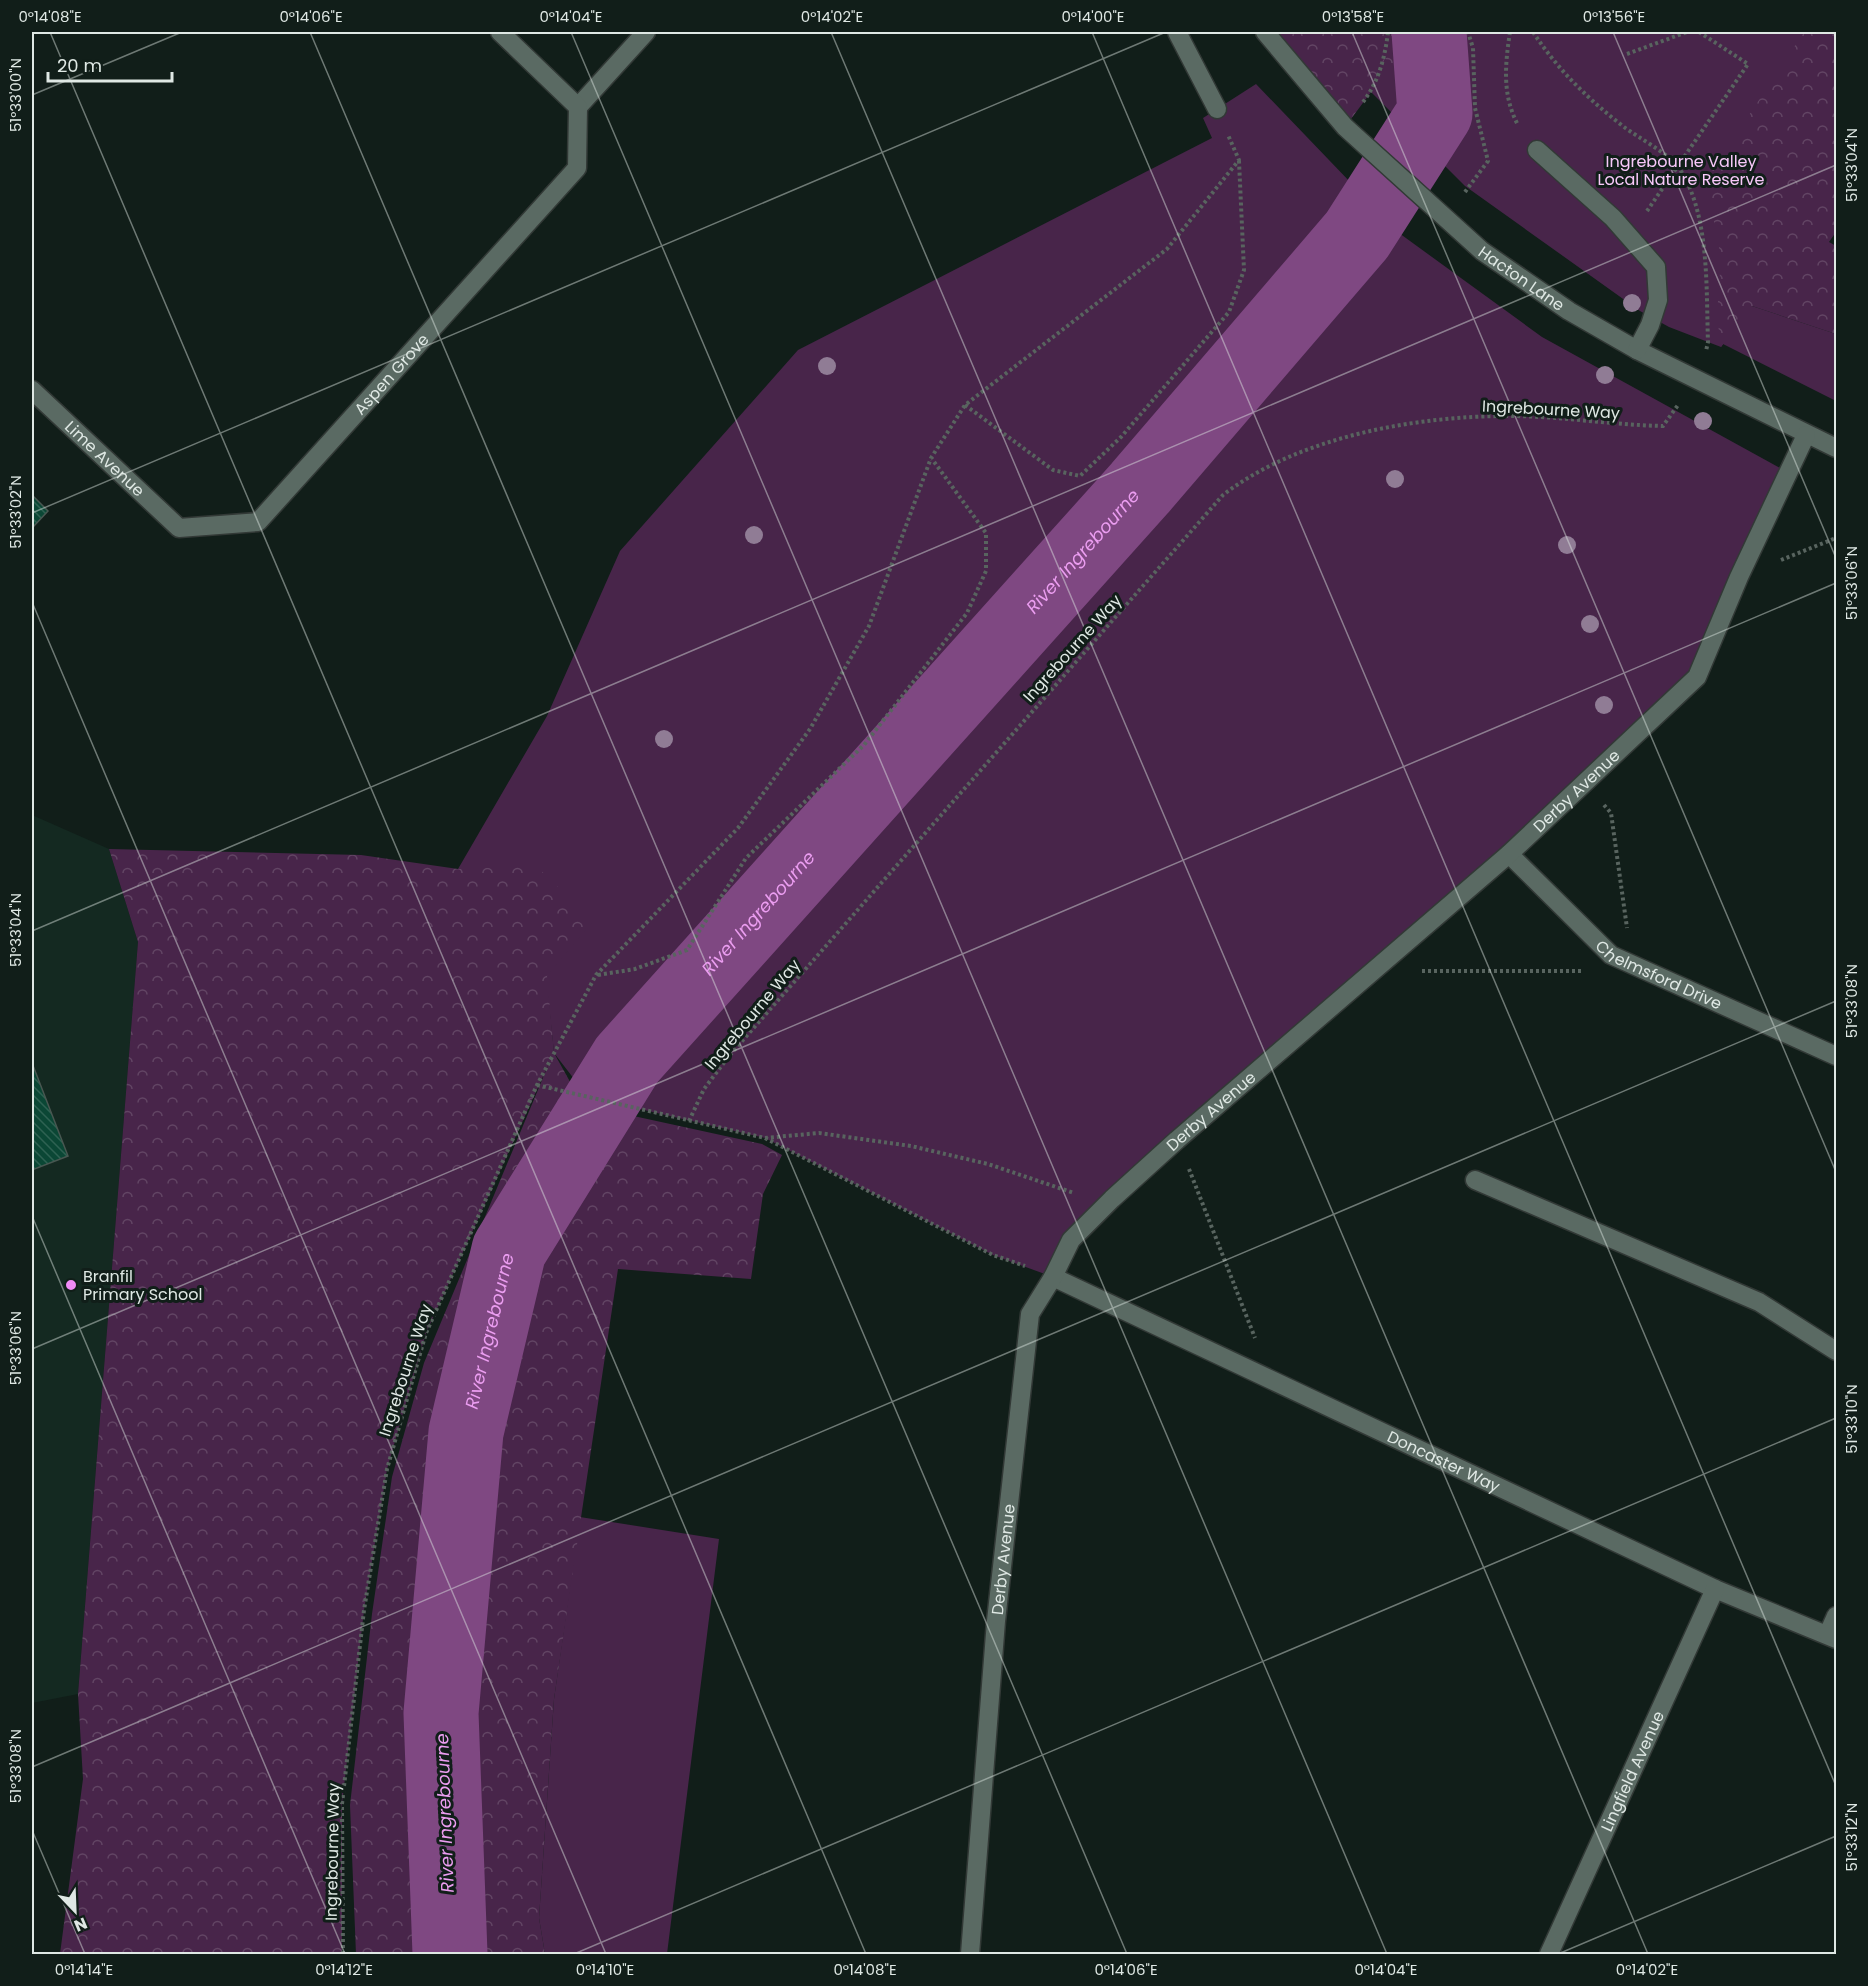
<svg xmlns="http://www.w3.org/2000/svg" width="1868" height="1986" font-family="Poppins,sans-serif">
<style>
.built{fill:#142921}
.green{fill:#48254a}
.forest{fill:url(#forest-crowns)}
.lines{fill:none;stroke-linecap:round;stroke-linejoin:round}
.river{stroke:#7f4882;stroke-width:75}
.building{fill:url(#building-back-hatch);stroke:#485751;stroke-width:1.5}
.minor-casing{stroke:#323936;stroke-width:21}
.path{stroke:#58645f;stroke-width:4;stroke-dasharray:3 3;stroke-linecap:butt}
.minor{stroke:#5a6a63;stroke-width:18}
.tree{fill:#907c95}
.ticks{fill:none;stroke:#dfe8e4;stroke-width:1.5;stroke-opacity:0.45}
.poi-dot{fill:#f08bf6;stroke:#111e19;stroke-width:2}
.labels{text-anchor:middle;stroke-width:6;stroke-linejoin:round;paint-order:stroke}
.park-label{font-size:16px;fill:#f8c8fa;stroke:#111e19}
.street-label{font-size:16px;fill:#dfe8e4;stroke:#111e19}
.poi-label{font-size:16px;fill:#dfe8e4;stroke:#111e19;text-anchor:start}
.water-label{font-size:18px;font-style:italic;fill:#eb9df0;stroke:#111e19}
.neatline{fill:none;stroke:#dfe8e4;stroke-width:2}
.ticks-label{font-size:15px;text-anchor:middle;fill:#dfe8e4}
</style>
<defs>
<pattern id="forest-crowns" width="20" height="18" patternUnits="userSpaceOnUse" patternTransform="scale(1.5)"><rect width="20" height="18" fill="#48254a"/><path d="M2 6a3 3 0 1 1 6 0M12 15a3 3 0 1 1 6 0" fill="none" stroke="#624564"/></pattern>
<pattern id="building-back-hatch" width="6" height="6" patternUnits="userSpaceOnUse" patternTransform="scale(1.5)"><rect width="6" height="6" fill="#0b4735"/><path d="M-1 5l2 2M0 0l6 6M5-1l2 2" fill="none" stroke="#2e6252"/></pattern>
</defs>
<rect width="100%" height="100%" fill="#111e19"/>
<path class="built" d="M32 815 109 849 138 942 78 1694 32 1703Z"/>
<path class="green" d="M1265 32H1836L1752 306 1836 334V401L1723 344 1721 347 1669 327 1640 311 1465 186 1371 92Z
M1256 84 1399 233 1542 337 1789 473 1697 677 1112 1199 1053 1277 993 1255 765 1138 588 1097 554 1053 546 976 593 921 458 869 547 716 620 551 798 350 1212 138 1203 118Z
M580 1517 719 1539 667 1954H545L539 1918 554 1699Z"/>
<path class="forest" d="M1265 32H1429L1435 113 1385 58 1371 92 1345 127Z
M1804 32H1836V232L1829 242 1836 246V334L1752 306 1721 347 1717 316 1721 258 1706 180Z
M109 849 361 855 458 869 536 866 594 921 547 976 554 1053 583 1105 762 1144 782 1155 763 1194 751 1279 618 1269 554 1699 539 1918 545 1954H356L350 1805 372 1614 392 1477 424 1363 550 1061 426 1333 387 1469 364 1610 342 1804V1954H60L83 1779 78 1694 138 942Z"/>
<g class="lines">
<path class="river" id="s1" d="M450 1954 441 1713 466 1432 509 1250 627 1060 1140 488 1357 235 1435 113 1429 32"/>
</g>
<path class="building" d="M32 495 48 511 32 528Z
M32 1063 68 1156 32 1170Z"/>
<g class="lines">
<g class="minor-casing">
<g id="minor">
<path d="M1177 32 1217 109"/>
<path id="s2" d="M1265 32 1345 127 1482 251 1569 311 1637 350 1836 448"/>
<path d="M578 107 646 32"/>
<path d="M1537 150 1613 218 1656 267 1658 300 1650 325 1637 350"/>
<path id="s3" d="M32 390 179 528 258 522 577 168 578 107 500 32"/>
<path id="s4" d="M1509 854 1611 955 1836 1056"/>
<path d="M1475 1180 1759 1302 1836 1351"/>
<path id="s5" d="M1053 1277 1715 1589 1836 1639"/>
<path d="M1828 1634 1836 1616"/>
<path id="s6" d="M970 1954 996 1621 1030 1314 1053 1277 1071 1240 1112 1199 1177 1140 1509 854 1697 677 1739 577 1806 435"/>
<path id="s7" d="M1549 1954 1715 1589"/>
</g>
</g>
<path class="path" d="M1510 32C1505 65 1502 95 1518 125
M1533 32C1558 70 1588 99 1624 127 1639 138 1669 154 1679 168 1710 214 1706 288 1708 342L1706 351
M1627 54 1687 32
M1363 102C1379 81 1385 57 1388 32
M1465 192 1488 161 1475 108 1473 48 1468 32
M1647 211 1748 64 1699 32
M965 405 1053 470 1080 476 1121 437 1229 312 1244 270 1239 161
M1781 560 1836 538
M1604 805 1611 813 1627 928
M1422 971H1583
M598 975 635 969 687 950 746 858 864 745 967 613 986 571V533L932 459
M537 1085 765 1138 819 1133 911 1146 988 1164 1074 1193
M689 1121 704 1089 729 1056 1223 495C1298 437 1415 416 1508 416 1560 416 1612 425 1663 426L1678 405
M765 1138 993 1255 1025 1266
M1189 1169 1255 1338
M343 1954 342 1804 364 1610 387 1469 426 1333 537 1085 596 975 738 828 810 729 869 626 931 458 965 405 1167 249 1239 160 1228 135"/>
<use href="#minor" class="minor"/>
</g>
<g class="tree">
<circle cx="1632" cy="303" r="9"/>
<circle cx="827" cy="366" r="9"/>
<circle cx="1605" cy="375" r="9"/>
<circle cx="1703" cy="421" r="9"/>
<circle cx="1395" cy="479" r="9"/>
<circle cx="754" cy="535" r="9"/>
<circle cx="1567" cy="545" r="9"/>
<circle cx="1590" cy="624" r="9"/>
<circle cx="1604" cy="705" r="9"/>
<circle cx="664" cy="739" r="9"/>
</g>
<path class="ticks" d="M50 32 866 1954M310 32 1127 1954M571 32 1387 1954M831 32 1648 1954M1092 32 1836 1786M1352 32 1836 1172M1613 32 1836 558M32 95 182 32M32 513 1166 32M32 602 606 1954M32 931 1836 165M32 1216 345 1954M32 1349 1836 583M32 1767 1836 1001M32 1830 85 1954M574 1954 1836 1418M1558 1954 1836 1836"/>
<circle class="poi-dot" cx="71" cy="1285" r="6"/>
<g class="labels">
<g class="park-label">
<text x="1681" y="167">Ingrebourne Valley<tspan x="1681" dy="18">Local Nature Reserve</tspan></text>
</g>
<g class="street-label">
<text dy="6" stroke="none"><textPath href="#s2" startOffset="357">Hacton Lane</textPath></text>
<text dy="6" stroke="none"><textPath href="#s3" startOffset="480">Aspen Grove</textPath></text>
<text transform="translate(1551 409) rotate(3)" y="6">Ingrebourne Way</text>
<text dy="6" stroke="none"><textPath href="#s3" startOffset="100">Lime Avenue</textPath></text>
<text transform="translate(1072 648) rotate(-48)" y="6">Ingrebourne Way</text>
<text dy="6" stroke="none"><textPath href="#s6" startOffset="1404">Derby Avenue</textPath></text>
<text dy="6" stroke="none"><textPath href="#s4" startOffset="195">Chelmsford Drive</textPath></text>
<text transform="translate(752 1014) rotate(-50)" y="6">Ingrebourne Way</text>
<text dy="6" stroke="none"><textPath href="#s6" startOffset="918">Derby Avenue</textPath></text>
<text transform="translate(405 1370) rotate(-72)" y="6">Ingrebourne Way</text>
<text dy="6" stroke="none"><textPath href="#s5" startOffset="432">Doncaster Way</textPath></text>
<text dy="6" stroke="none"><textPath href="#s6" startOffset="396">Derby Avenue</textPath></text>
<text dy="6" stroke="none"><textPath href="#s7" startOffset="201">Lingfield Avenue</textPath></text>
<text transform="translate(332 1852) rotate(-89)" y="6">Ingrebourne Way</text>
</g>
<g class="poi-label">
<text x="83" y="1282">Branfil<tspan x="83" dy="18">Primary School</tspan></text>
</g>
<g class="water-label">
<text dy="6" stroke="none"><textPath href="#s1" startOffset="1617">River Ingrebourne</textPath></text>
<text dy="6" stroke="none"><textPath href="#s1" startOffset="1131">River Ingrebourne</textPath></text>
<text dy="6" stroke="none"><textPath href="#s1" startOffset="627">River Ingrebourne</textPath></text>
<text transform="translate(445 1813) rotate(-92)" y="6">River Ingrebourne</text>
</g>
</g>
<rect width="1868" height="1986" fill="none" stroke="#111e19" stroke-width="66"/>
<g transform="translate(75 1911) rotate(157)" stroke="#111e19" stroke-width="4.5" paint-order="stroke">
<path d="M0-4.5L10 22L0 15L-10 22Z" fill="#dfe8e4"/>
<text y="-9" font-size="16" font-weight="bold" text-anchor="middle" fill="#dfe8e4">N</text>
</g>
<path d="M48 72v9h124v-9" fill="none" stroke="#dfe8e4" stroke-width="3"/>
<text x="57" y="72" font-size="18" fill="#dfe8e4" stroke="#111e19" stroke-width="4.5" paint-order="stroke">20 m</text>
<rect x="33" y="33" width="1802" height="1920" class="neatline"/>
<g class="ticks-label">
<text x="50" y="22">0°14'08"E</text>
<text x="311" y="22">0°14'06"E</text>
<text x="571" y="22">0°14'04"E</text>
<text x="832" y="22">0°14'02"E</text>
<text x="1093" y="22">0°14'00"E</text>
<text x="1353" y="22">0°13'58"E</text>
<text x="1614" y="22">0°13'56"E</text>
<text transform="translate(16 95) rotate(-90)" y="5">51°33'00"N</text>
<text transform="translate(1852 165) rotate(-90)" y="5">51°33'04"N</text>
<text transform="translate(16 512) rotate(-90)" y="5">51°33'02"N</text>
<text transform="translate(1852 583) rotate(-90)" y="5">51°33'06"N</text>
<text transform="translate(16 930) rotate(-90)" y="5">51°33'04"N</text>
<text transform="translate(1852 1001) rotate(-90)" y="5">51°33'08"N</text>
<text transform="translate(16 1348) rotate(-90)" y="5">51°33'06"N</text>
<text transform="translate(1852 1419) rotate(-90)" y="5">51°33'10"N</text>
<text transform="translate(16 1766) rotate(-90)" y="5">51°33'08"N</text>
<text transform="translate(1852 1837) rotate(-90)" y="5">51°33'12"N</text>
<text x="84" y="1975">0°14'14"E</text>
<text x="344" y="1975">0°14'12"E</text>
<text x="605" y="1975">0°14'10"E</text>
<text x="865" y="1975">0°14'08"E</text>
<text x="1126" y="1975">0°14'06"E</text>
<text x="1386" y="1975">0°14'04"E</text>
<text x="1647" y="1975">0°14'02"E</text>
</g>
</svg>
